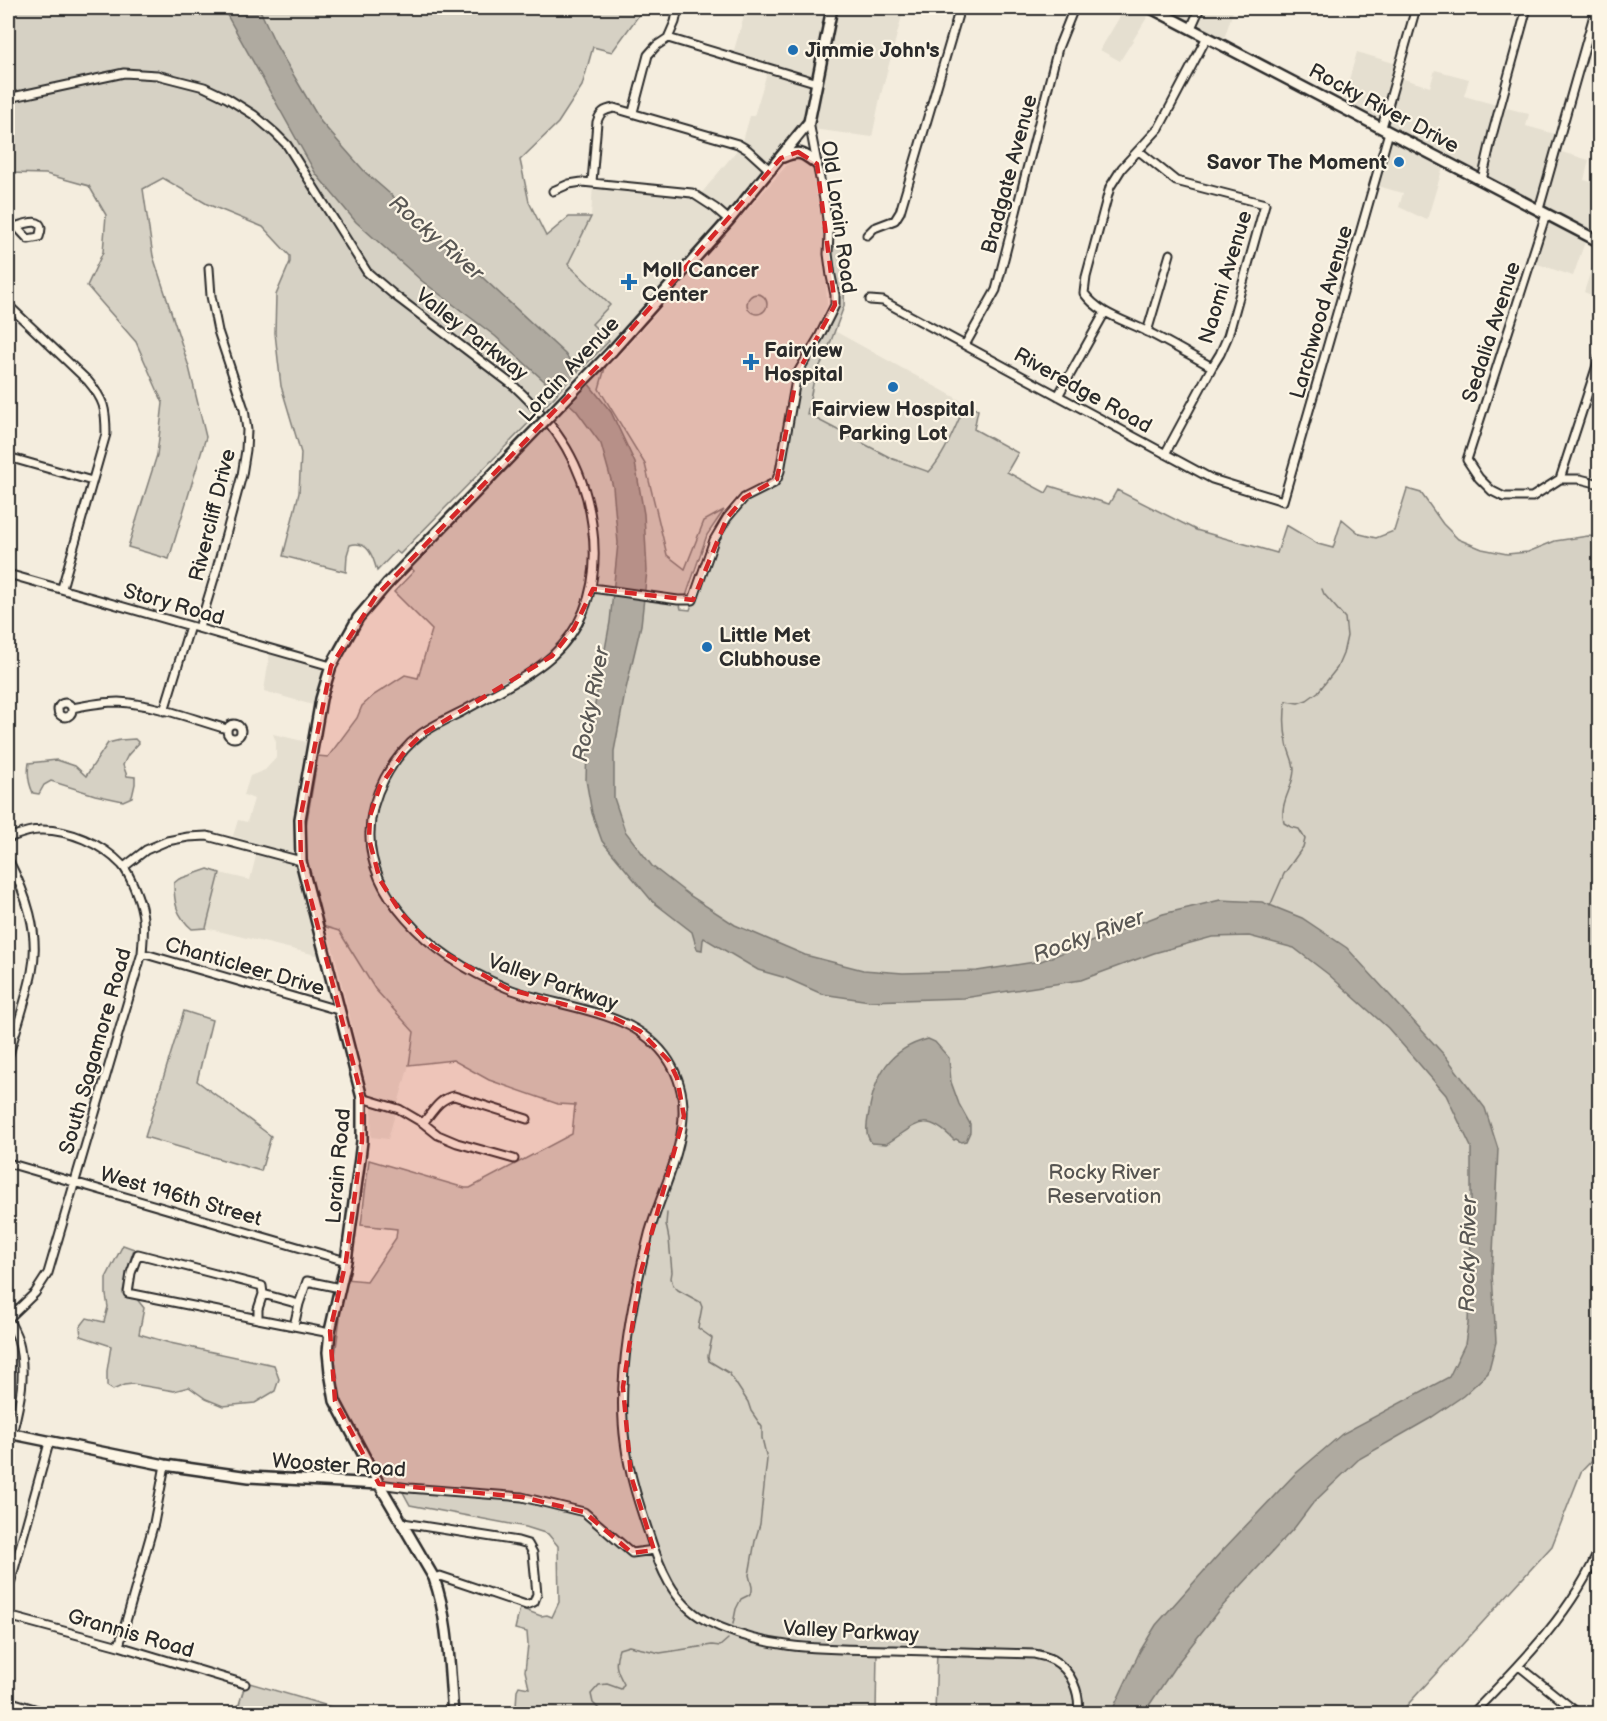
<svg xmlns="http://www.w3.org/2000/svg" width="1607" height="1721" font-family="'Balsamiq Sans',sans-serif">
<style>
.built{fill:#e5dfd0}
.green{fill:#d6d1c4;stroke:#807e78;stroke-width:1.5}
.water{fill:#afaaa0;stroke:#7a7771;stroke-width:1.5}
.pier{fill:#f4edde}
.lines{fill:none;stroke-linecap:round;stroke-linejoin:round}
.stream{stroke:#7a7771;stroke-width:1.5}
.minor-casing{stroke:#2b2b2b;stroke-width:11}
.major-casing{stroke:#2b2b2b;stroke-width:14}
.minor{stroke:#fcf5e5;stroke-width:7}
.major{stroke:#fcf5e5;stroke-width:9}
.major-bridge-casing{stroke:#2b2b2b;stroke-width:14;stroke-linecap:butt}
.major-bridge{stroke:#fcf5e5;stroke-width:9}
.marked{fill:#d62828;fill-opacity:0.2;stroke:#d62828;stroke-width:4.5;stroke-dasharray:12 8;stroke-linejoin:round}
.poi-dot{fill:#1f6fb2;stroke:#fcf5e5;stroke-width:2}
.labels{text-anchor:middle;stroke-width:4.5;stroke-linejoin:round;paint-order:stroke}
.poi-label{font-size:21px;font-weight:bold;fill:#2b2b2b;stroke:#fcf5e5;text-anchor:start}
.street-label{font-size:21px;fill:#2b2b2b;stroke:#fcf5e5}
.park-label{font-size:21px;fill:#565451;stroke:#fcf5e5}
.water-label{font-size:22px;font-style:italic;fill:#595754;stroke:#fcf5e5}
</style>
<rect width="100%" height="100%" fill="#f4edde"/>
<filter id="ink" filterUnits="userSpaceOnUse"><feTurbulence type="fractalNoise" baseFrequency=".0167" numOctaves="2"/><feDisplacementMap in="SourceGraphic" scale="12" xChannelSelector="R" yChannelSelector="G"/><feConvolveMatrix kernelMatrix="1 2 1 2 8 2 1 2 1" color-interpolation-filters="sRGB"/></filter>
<g filter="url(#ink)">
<path class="built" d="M730 8H831L818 83 732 57 744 16 741 11Z
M833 8H904L880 98 872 137 813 129 812 120Z
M1125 8H1153L1120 61 1100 50Z
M1156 8H1234L1223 42Z
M1357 52 1397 64 1394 76 1430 87 1435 70 1469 79 1464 96 1529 114 1526 126 1562 136 1558 151 1589 160 1584 180 1599 184V298L1584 292 1599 246 1586 239 1573 276 1532 262 1548 213 1445 160 1427 220 1399 207 1403 193 1377 186 1392 131 1342 104Z
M768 70 816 84 808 121 788 147 614 346 592 324 568 264 591 217 593 183 700 195 742 144 750 116H754Z
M796 158 804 159 812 169 824 235 827 305 820 323 978 410 945 484 805 426 810 397 790 391 777 477 741 493 724 510 704 521 685 570 667 555 645 464 599 389 605 368 618 357 788 164Z
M270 651 324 667 316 706 264 691Z
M273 734 311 743 297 863 320 956 206 928 220 873 250 880 259 844 233 836 238 820 247 822 254 799 244 795 250 776 265 770 276 758V742Z
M326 927 339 931 375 989 414 1032 409 1065 388 1139 371 1137 372 1108 335 956Z"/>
<path class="green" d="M8 8H514C531 12 546 12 563 8H644L612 52 593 47 582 86 558 123 520 160 529 202 546 236 569 217H591L568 264 610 305 592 324 609 341 400 554 396 551 377 571C373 556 368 540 350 545L347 555 346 572 283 556 299 493 301 453 281 386 275 333 276 295 290 262V256L263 227 207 204 163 178 143 189 153 256 189 367 206 437 169 559 128 547 157 455 163 403 136 342 87 286 103 252 106 215 89 186 46 174 8 173Z
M841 245 845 256 844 306 825 357 815 374 807 414 893 459 929 472C946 454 955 426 966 404L978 410 974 429 1018 453 1007 472 1046 493 1050 486 1109 504 1117 490 1196 530 1277 553 1286 525 1318 544 1333 548 1342 519 1360 534 1376 538 1394 531 1407 489 1421 493 1443 524 1458 539 1482 549 1507 554 1528 552 1555 541 1588 536 1599 537 1600 976C1594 994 1594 1012 1600 1031V1452L1581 1472 1552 1546 1400 1713H935L937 1651H877L876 1713 532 1714 516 1707 517 1690 519 1686 529 1688 525 1671 528 1645 527 1632 515 1629 520 1608 541 1616 547 1615 552 1617 559 1602 558 1546 548 1534 526 1527 410 1505 399 1485 379 1483 332 1379 345 1279 367 1281 396 1238 397 1229 361 1225 369 1160 465 1188H470L572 1134 575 1105 558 1104 489 1080 453 1060 409 1065 414 1032 375 989 339 931 319 925 301 855 318 756 328 757 357 718 362 706 374 695 405 675 418 678 432 630 394 592 414 571 404 561 605 368 599 389 645 464 667 555 685 569 704 521 724 510 707 535 684 602 679 601 681 609 690 610 715 538 743 496 777 483 782 478 790 404 796 375 837 305 833 270 832 247Z
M747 304a10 10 0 1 1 20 0a10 10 0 1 1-20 0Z
M135 739 139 743 128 755 123 765 127 776 135 777V784L132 797 123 801 95 795 51 781 44 785 39 794 33 793C28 782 27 774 29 763L57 760 75 766 86 776 108 743 120 740Z
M208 869 220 873 206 928 192 929C176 915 174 903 174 883L179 879Z
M184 1011 212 1020 197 1081 271 1136 261 1171 145 1137Z
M123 1245 134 1249 130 1261 123 1291 136 1298 144 1308 139 1334 170 1343 274 1365 279 1379 275 1391 255 1403 223 1406 206 1399 189 1387 174 1391 133 1384 124 1385 113 1390 107 1386V1371L111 1346 81 1336 80 1327 87 1318 104 1322 108 1307 106 1295V1278Z
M246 1682 352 1713 236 1714Z"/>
<path class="water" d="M223 8H259L277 47 321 122 366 173 427 226 565 354 611 412 635 463 644 514 647 571 641 625 625 693 614 751V798L625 831 652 866 689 895 735 925 805 955 863 970 903 973 977 971 1041 961 1163 914 1220 900 1262 902 1302 918 1347 948 1446 1057 1485 1108 1498 1149 1492 1274 1496 1342 1488 1373 1463 1396 1429 1419 1359 1459 1313 1503 1295 1527 1218 1611 1176 1665 1144 1713H1111L1140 1651 1156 1625 1220 1553 1294 1475 1342 1434 1449 1377 1465 1344 1468 1324 1471 1232V1147L1446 1095 1388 1028 1328 974 1294 948 1249 936 1212 937 1154 953 1081 980 964 998 870 1001 822 994 786 978 758 970 704 938 703 940 702 950 697 949 692 932 652 901 602 841 592 813 586 780 587 748 610 622 618 543 613 487 601 444 576 410 495 336 422 281 356 222 316 174Z
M928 1039 935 1042 949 1058 951 1082 959 1104 970 1124V1132L966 1141 961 1142 956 1139 954 1140C923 1108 915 1127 886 1144L872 1143C864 1135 867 1123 869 1112 875 1075 889 1049 928 1039Z"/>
<path class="pier" d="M581 370 591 383 568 407 556 396Z"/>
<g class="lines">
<path class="stream" d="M1270 906 1284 874 1303 847 1305 839 1299 829 1291 827 1284 823C1279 801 1293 790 1294 770 1294 760 1288 752 1287 743 1284 729 1284 714 1286 701L1298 703 1307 700 1318 692 1337 668 1343 654 1347 636 1345 618 1324 594 1322 589
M667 1213 666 1224 669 1239 672 1272 671 1278 673 1285 678 1290 700 1302 702 1307 698 1328 712 1338 708 1356 709 1361 729 1373 748 1402 751 1411 762 1427V1438L767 1459 760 1524 755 1541 749 1575 752 1587V1591L749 1595 741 1599 736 1609 733 1624
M604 1714 593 1703 591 1694 599 1685 607 1684 621 1689 624 1684C616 1670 614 1664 619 1649L629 1646 660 1653 712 1645 720 1646 728 1639"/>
<g class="minor-casing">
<path id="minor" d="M1191 28 1200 8
M1207 37 1159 128 1122 168 1110 187 1086 277 1084 293C1099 314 1124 320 1146 331 1168 342 1190 355 1212 367
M668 38 818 83
M8 98 124 73 157 75 204 87 227 98 254 115 275 133 287 145 367 272 393 294 514 386C557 426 584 465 592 524 599 573 590 621 552 656 529 677 491 695 463 711 449 718 434 725 421 734 392 757 370 796 370 833 369 865 385 895 406 919 434 951 468 972 507 988 561 1010 634 1007 669 1061 704 1117 665 1178 649 1234 633 1297 616 1377 625 1442 629 1474 639 1504 649 1534 659 1566 673 1603 705 1620 764 1651 826 1649 891 1650 939 1651 987 1653 1034 1654 1040 1655 1047 1657 1053 1660 1071 1670 1081 1693 1078 1714
M633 112 648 55 656 46 668 38 675 22 678 8
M1382 127 1416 8
M1139 151 1176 181 1265 204 1228 336 1220 354 1212 367 1165 454
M1482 180 1493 132 1527 8
M592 182 597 122C600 112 604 110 614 108L738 144 748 150 771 171
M553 191 569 184 582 182 692 193 715 208 729 220
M1539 209 1596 8
M1546 214 1467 460 1479 478 1492 491 1504 497H1532L1560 479H1580L1600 484
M8 229C18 227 49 211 39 237L28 239 17 227
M867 235 874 228 895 220 900 212 960 8
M870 300 883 301 1212 479 1283 501 1389 132
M8 305 88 381C104 400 106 408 106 434L62 588
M1147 332 1170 254
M965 345 996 290 1058 48 1074 8
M1058 396 1105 312
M8 457 92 481
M1560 479 1600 356
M8 574 331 666
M592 588 678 600H693L714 540 727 518 744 498 774 483 777 479 780 471 797 374 819 337 835 305V295L831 276 828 254 829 234 825 205 809 122
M199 628 216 572 242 475 246 450 247 430 244 409 218 331 211 296 209 268
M58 710a7 7 0 1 1 14 0a7 7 0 1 1-14 0Z
M72 708C87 705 102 702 118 702 155 704 192 719 227 729
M164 711 190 626
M227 731a7 7 0 1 1 14 0a7 7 0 1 1-14 0Z
M8 838C17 835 29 830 39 830 69 829 102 844 122 865 130 874 140 900 142 912 145 925 143 940 142 953L48 1273 35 1293 8 1319
M8 859C26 894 40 932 32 972 26 1001 16 1029 8 1058
M124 867 146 850 167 841 188 837 207 836 301 861
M142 953 338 1010
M1600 972 1597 988 1600 1002
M362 1098 399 1109 423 1123 438 1135 457 1143 514 1159
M423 1123C433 1112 438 1099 454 1096L527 1119
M8 1163 346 1261
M299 1304 307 1281 340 1288
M8 1318C11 1325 16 1333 18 1340 27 1372 20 1403 12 1434
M258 1319 128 1293 131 1273 138 1254 262 1286 263 1294
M294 1326 299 1304 263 1294 258 1309V1319L330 1333
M379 1484 409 1488 522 1497 584 1512 632 1553 654 1550
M403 1523 518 1541 528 1544 533 1553 537 1594 534 1602 526 1605 440 1576 434 1578
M8 1591 49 1443
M8 1616 119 1646 245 1684
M119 1646 154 1523 165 1465
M1519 1666 1579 1714
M8 1701 51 1714
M1472 1714C1520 1665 1574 1611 1600 1547"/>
</g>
<g class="major-casing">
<path id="major" d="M1151 8 1600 242
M783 157C800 150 803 153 817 164
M612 351 729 220 809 122 832 8
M387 584 358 618 331 666 321 699 300 819 301 861 362 1098V1141L360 1158 346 1261 330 1331 328 1352 330 1372 335 1401 379 1484 434 1578C449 1621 449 1668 453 1714
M8 1433 165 1465 249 1477 379 1484"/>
</g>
<use href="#minor" class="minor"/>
<use href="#major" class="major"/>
<g class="major-bridge-casing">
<path id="major-bridge" d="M387 584 612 351"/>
</g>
<use href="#major-bridge" class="major-bridge"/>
</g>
</g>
<path class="marked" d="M798 152 817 164 835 305 797 374 777 479 744 498 727 518 693 600 593 589 574 628 552 656 421 735 405 751 380 786 370 816 369 839 380 880 401 913 432 946 508 989 614 1018 640 1031 669 1061 677 1078 684 1116 640 1275 623 1387 631 1476 654 1550 632 1553 584 1512 522 1497 379 1484 335 1401 330 1331 346 1261 362 1141V1098L301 861 300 819 331 666 376 596 612 351 781 158Z"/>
<g class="poi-dot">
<circle cx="793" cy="50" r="6"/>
<circle cx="1399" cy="162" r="6"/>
<path d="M626 273h6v6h6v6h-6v6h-6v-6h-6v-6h6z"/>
<path d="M748 353h6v6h6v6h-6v6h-6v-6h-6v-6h6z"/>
<circle cx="893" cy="387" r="6"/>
<circle cx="707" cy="647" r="6"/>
</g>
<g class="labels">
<g class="poi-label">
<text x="805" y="57">Jimmie John's</text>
<text x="1387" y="169" text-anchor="end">Savor The Moment</text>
<text x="642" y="277">Moll Cancer<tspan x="642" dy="24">Center</tspan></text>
<text x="764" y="357">Fairview<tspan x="764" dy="24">Hospital</tspan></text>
<text x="893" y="416" text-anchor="middle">Fairview Hospital<tspan x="893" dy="24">Parking Lot</tspan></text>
<text x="719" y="642">Little Met<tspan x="719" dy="24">Clubhouse</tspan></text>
</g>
<g class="street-label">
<text transform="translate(1384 108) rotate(28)" y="7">Rocky River Drive</text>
<text transform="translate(1009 174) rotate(-75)" y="7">Bradgate Avenue</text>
<text transform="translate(839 217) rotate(82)" y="7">Old Lorain Road</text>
<text transform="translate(1225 277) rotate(-73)" y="7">Naomi Avenue</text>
<text transform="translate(1321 312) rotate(-74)" y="7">Larchwood Avenue</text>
<text transform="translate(1491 332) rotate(-72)" y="7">Sedalia Avenue</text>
<text transform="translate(472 334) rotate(38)" y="7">Valley Parkway</text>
<text transform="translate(569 369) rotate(-47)" y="7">Lorain Avenue</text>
<text transform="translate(1083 390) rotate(29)" y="7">Riveredge Road</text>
<text transform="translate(212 515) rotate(-76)" y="7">Rivercliff Drive</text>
<text transform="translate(174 604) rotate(16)" y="7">Story Road</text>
<text transform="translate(245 966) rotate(16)" y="7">Chanticleer Drive</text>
<text transform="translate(553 982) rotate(19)" y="7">Valley Parkway</text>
<text transform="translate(95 1051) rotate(-74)" y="7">South Sagamore Road</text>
<text transform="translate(338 1166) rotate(-85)" y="7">Lorain Road</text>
<text transform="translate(181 1196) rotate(16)" y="7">West 196th Street</text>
<text transform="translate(339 1465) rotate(4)" y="7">Wooster Road</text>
<text transform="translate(851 1631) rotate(3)" y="7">Valley Parkway</text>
<text transform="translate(131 1633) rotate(16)" y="7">Grannis Road</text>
</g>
<g class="park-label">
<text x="1104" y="1179">Rocky River<tspan x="1104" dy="24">Reservation</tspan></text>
</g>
<g class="water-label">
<text transform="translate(437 237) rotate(41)" y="8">Rocky River</text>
<text transform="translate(590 704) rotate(-79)" y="8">Rocky River</text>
<text transform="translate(1088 935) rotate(-20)" y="8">Rocky River</text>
<text transform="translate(1467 1254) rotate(-89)" y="8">Rocky River</text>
</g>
</g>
<rect width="1607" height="1721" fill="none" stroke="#fcf5e5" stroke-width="30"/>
<rect x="15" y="15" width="1577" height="1691" fill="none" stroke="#2b2b2b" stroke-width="2" filter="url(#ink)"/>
</svg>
